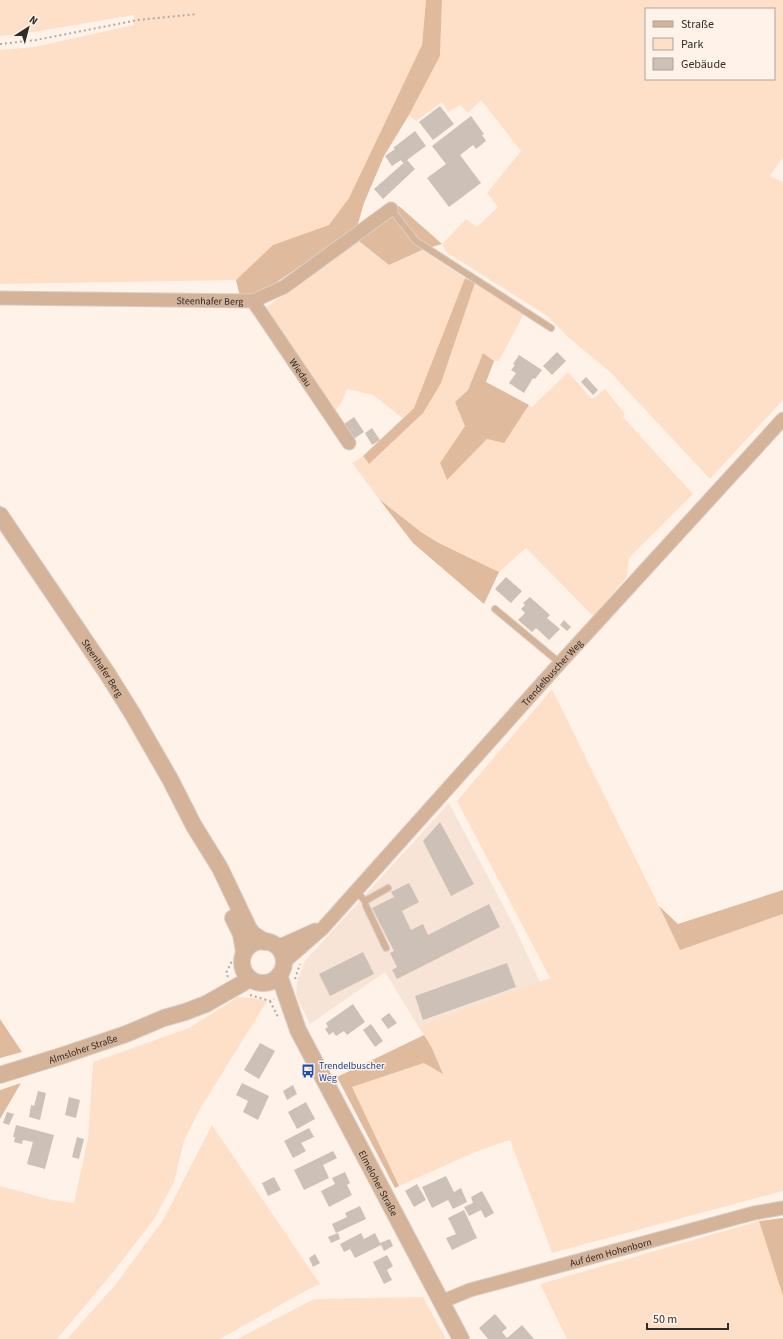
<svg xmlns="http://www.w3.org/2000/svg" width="783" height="1339" font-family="'Source Sans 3',sans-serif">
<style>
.built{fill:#f7e4d6}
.green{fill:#fee0c9;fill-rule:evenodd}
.forest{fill:#e0ba9d}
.building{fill:#ccc0b7}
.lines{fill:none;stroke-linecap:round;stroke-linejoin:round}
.service-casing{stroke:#dacfc6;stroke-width:8}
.minor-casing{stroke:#dacfc6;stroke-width:15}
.tertiary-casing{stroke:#dacfc6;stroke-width:18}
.path{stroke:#b4aaa3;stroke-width:2;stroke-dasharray:2 3;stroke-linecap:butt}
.service{stroke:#d5b399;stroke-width:6}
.minor{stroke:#d5b399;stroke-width:13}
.tertiary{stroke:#d5b399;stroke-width:16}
.labels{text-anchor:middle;stroke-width:3;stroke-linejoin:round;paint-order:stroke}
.street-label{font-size:10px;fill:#312c29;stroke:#fff3e9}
.transit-label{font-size:10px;fill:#164399;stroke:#fff3e9;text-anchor:start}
</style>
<rect width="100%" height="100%" fill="#fff3e9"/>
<path class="built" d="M449 803 514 926 540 982 418 1026 385 972 310 1024 296 995 297 981 305 961Z"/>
<path class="green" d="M0 0H426L422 45 349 198 329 226 273 245 236 280 0 284V50L34 47 134 25V15L22 34 0 36Z
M442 0H783V157L770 176 783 182V400L710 479 610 372 569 338 547 316 446 252 442 244 466 219 477 227 498 207 487 193 521 151 481 100 468 113 460 105 448 112 442 102 416 121 409 115 440 56ZM646 9H774V79H646Z
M359 241 389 265 422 250 465 278 414 408 402 418 373 395 347 389 342 402 333 413 265 308Z
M475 283 524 314 499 361H494L483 353 468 390 455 402 466 426 440 463 447 480 487 439 504 443 529 405 532 407 568 372 592 399 605 389 625 414 623 417 693 494 629 558 627 577 593 616 526 548 499 572 440 543 421 532 379 499 352 463 363 456 369 464 441 383Z
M552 689 659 906 680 950 783 914V1191L552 1253 510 1140 478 1151 399 1186 351 1087 424 1063 431 1046 418 1026 550 978 457 801Z
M238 997 253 998 267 1001 200 1109 184 1141 174 1182 155 1218 115 1270 57 1339H0V1186L52 1200 74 1203 88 1139 93 1062 189 1028Z
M212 1125 320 1284 307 1290 220 1339H67L116 1284 163 1220Z
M759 1221 783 1296V1339H567L540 1284Z
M423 1297 446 1339H237L314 1299Z"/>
<path class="forest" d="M426 0H442L440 56 409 115 384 156 364 203 357 227 264 291 240 297 236 280 273 245 329 225 349 198 422 45Z
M399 206 442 244 422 250 389 265 359 241Z
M465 278 475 283 441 383 423 413 369 464 363 456 414 408Z
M483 353 494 361 486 382 529 405 504 443 487 439 447 480 440 463 465 426 455 402 468 390Z
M379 499 421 532 439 543 499 572 484 604 413 543Z
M783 890V914L680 950 659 906 678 924Z
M0 1019 22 1052 0 1058Z
M424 1035 431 1046 443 1074 424 1063 352 1087 399 1186 395 1188 337 1077Z
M21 1083 0 1119V1090Z
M783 1218V1296L759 1221Z"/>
<path class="building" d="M440 106 454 124 433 140 419 122Z
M471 116 484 134 482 135 486 141 476 149 473 145 460 155 481 183 449 207 427 178 446 164 432 146Z
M415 131 426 146 403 163 401 160 392 166 385 156 395 149 393 148Z
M407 160 415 169 383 199 374 189Z
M557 352 566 361 552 375 543 366Z
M519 355 542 370 535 379 533 378 524 393 509 383 516 373 511 370 515 365 513 364Z
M586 377 598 390 593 395 581 382Z
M354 417 364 432 352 440 341 426Z
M372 428 380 440 372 445 365 433Z
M506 577 522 591 511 603 495 589Z
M530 597 550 615 547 618 560 629 549 640 536 628 532 632 518 620 525 613 521 609 525 605 523 603Z
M564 620 571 627 567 631 560 625Z
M440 822 474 884 451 896 423 841Z
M409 883 419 902 402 911 411 930 423 924 428 935 489 904 500 927 397 979 392 970 397 967 390 953 394 951 372 908 394 897 391 892Z
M363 952 374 974 330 996 319 974Z
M507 963 516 987 423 1020 415 996Z
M353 1004 365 1022 347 1035 344 1031 336 1036 333 1032 329 1035 325 1029 328 1027 326 1023Z
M389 1013 397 1023 388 1029 381 1019Z
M371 1024 383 1041 375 1047 363 1030Z
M260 1043 275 1051 259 1079 244 1070Z
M242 1083 269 1096 258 1120 243 1112 248 1101 236 1095Z
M293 1085 297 1094 287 1100 283 1091Z
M38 1091 46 1093 40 1120 29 1117 31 1105 34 1106Z
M69 1097 80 1100 76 1118 65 1115Z
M306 1102 315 1119 297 1129 288 1112Z
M7 1112 14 1114 9 1125 3 1123Z
M16 1125 54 1135 45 1169 27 1164 33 1142 23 1140 22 1144 14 1142 15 1137H13Z
M309 1128 314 1137 301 1143 306 1151 293 1158 284 1141Z
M77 1137 84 1139 79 1159 72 1157Z
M333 1151 337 1158 323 1165 329 1178 304 1190 294 1170Z
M345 1172 350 1183 347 1185 352 1195 329 1207 321 1191 335 1184 332 1178Z
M446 1176 454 1192 461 1188 467 1202 453 1209 448 1200 432 1208 422 1187Z
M274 1177 281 1190 268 1196 262 1183Z
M417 1184 426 1200 414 1207 405 1191Z
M482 1191 494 1213 485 1218 481 1210 469 1216 464 1207 473 1203 471 1197Z
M360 1206 366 1219 336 1233 332 1224 347 1217 345 1213Z
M464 1210 477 1238 452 1250 446 1238 456 1234 448 1218Z
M338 1233 340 1239 331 1243 328 1237Z
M361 1233 364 1239 375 1233 380 1243 390 1239 393 1246 384 1251 381 1245 355 1258 350 1249 344 1252 340 1244Z
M315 1254 320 1263 313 1267 309 1258Z
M387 1255 393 1266 387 1270 392 1280 384 1284 373 1262Z
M495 1314 507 1328 502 1332 507 1338 522 1325 534 1339H488L479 1328Z"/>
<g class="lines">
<g class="service-casing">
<path id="service" d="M391 209 416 241 551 328
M495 609 560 663
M356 891 365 901 388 888
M365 901 366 906 386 948"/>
</g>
<g class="minor-casing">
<g id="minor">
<path id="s1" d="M0 298 253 301 284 287 391 209"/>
<path id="s2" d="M253 301 349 443"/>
<path d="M276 946 284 944 315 930"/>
<path id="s3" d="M283 963 323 928 356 891 560 663 783 419"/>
<path id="s4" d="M441 1302 470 1290 754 1213 783 1208"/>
</g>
</g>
<g class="tertiary-casing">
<g id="tertiary">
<path id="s5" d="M0 515 107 673 132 713 170 779 194 826 220 868 249 929 253 934 265 942"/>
<path d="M233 918 241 934 244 952"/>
<circle cx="263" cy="962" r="21"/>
<path id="s6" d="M279 975 298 1030 461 1339"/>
<path id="s7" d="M0 1075 61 1056 126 1034 164 1018 185 1012 206 1004 250 979"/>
</g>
</g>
<path class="path" d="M0 44 36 40 138 20 197 14
M228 977 226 973 233 959
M295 979 300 964
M250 995 270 1001 274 999
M270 1001 279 1019"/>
<use href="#service" class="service"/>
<use href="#minor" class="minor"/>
<use href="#tertiary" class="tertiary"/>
</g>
<defs>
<g id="bus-bare" transform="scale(1.08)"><path d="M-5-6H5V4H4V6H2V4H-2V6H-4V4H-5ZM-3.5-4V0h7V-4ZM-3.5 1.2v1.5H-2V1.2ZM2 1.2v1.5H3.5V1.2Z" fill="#1a4fb4" stroke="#fff3e9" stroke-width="2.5" paint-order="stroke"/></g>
</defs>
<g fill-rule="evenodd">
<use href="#bus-bare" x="308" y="1071"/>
</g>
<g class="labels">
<g class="street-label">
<text dy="4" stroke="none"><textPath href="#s1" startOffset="210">Steenhafer Berg</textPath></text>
<text dy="4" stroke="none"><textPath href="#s2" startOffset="86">Wiedau</textPath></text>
<text dy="4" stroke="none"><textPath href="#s5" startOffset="184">Steenhafer Berg</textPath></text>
<text dy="4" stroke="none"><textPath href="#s3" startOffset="396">Trendelbuscher Weg</textPath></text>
<text dy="4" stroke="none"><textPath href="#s7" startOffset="87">Almsloher Straße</textPath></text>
<text dy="4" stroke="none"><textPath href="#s6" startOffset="231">Elmeloher Straße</textPath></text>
<text dy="4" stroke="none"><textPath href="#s4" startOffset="177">Auf dem Hohenborn</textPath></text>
</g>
<g class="transit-label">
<text x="319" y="1069">Trendelbuscher<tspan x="319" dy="12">Weg</tspan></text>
</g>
</g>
<rect x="645" y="8" width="130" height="72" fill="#fff3e9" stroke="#ada39c"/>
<rect x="653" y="21" width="20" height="6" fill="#d5b399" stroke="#ada39c"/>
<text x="681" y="28" font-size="12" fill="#312c29">Straße</text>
<rect x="653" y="38" width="20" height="12" fill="#fee0c9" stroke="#ada39c"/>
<text x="681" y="48" font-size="12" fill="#312c29">Park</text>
<rect x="653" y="58" width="20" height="12" fill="#ccc0b7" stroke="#ada39c"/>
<text x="681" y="68" font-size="12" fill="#312c29">Gebäude</text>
<g transform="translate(28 28) rotate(36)" stroke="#fff3e9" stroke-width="3" paint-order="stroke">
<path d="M0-3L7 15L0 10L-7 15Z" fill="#312c29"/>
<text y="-6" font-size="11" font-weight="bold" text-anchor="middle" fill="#312c29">N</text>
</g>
<path d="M647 1323v6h81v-6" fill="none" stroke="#312c29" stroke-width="2"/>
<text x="653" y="1323" font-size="12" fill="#312c29" stroke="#fff3e9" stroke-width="3" paint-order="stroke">50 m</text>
</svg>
